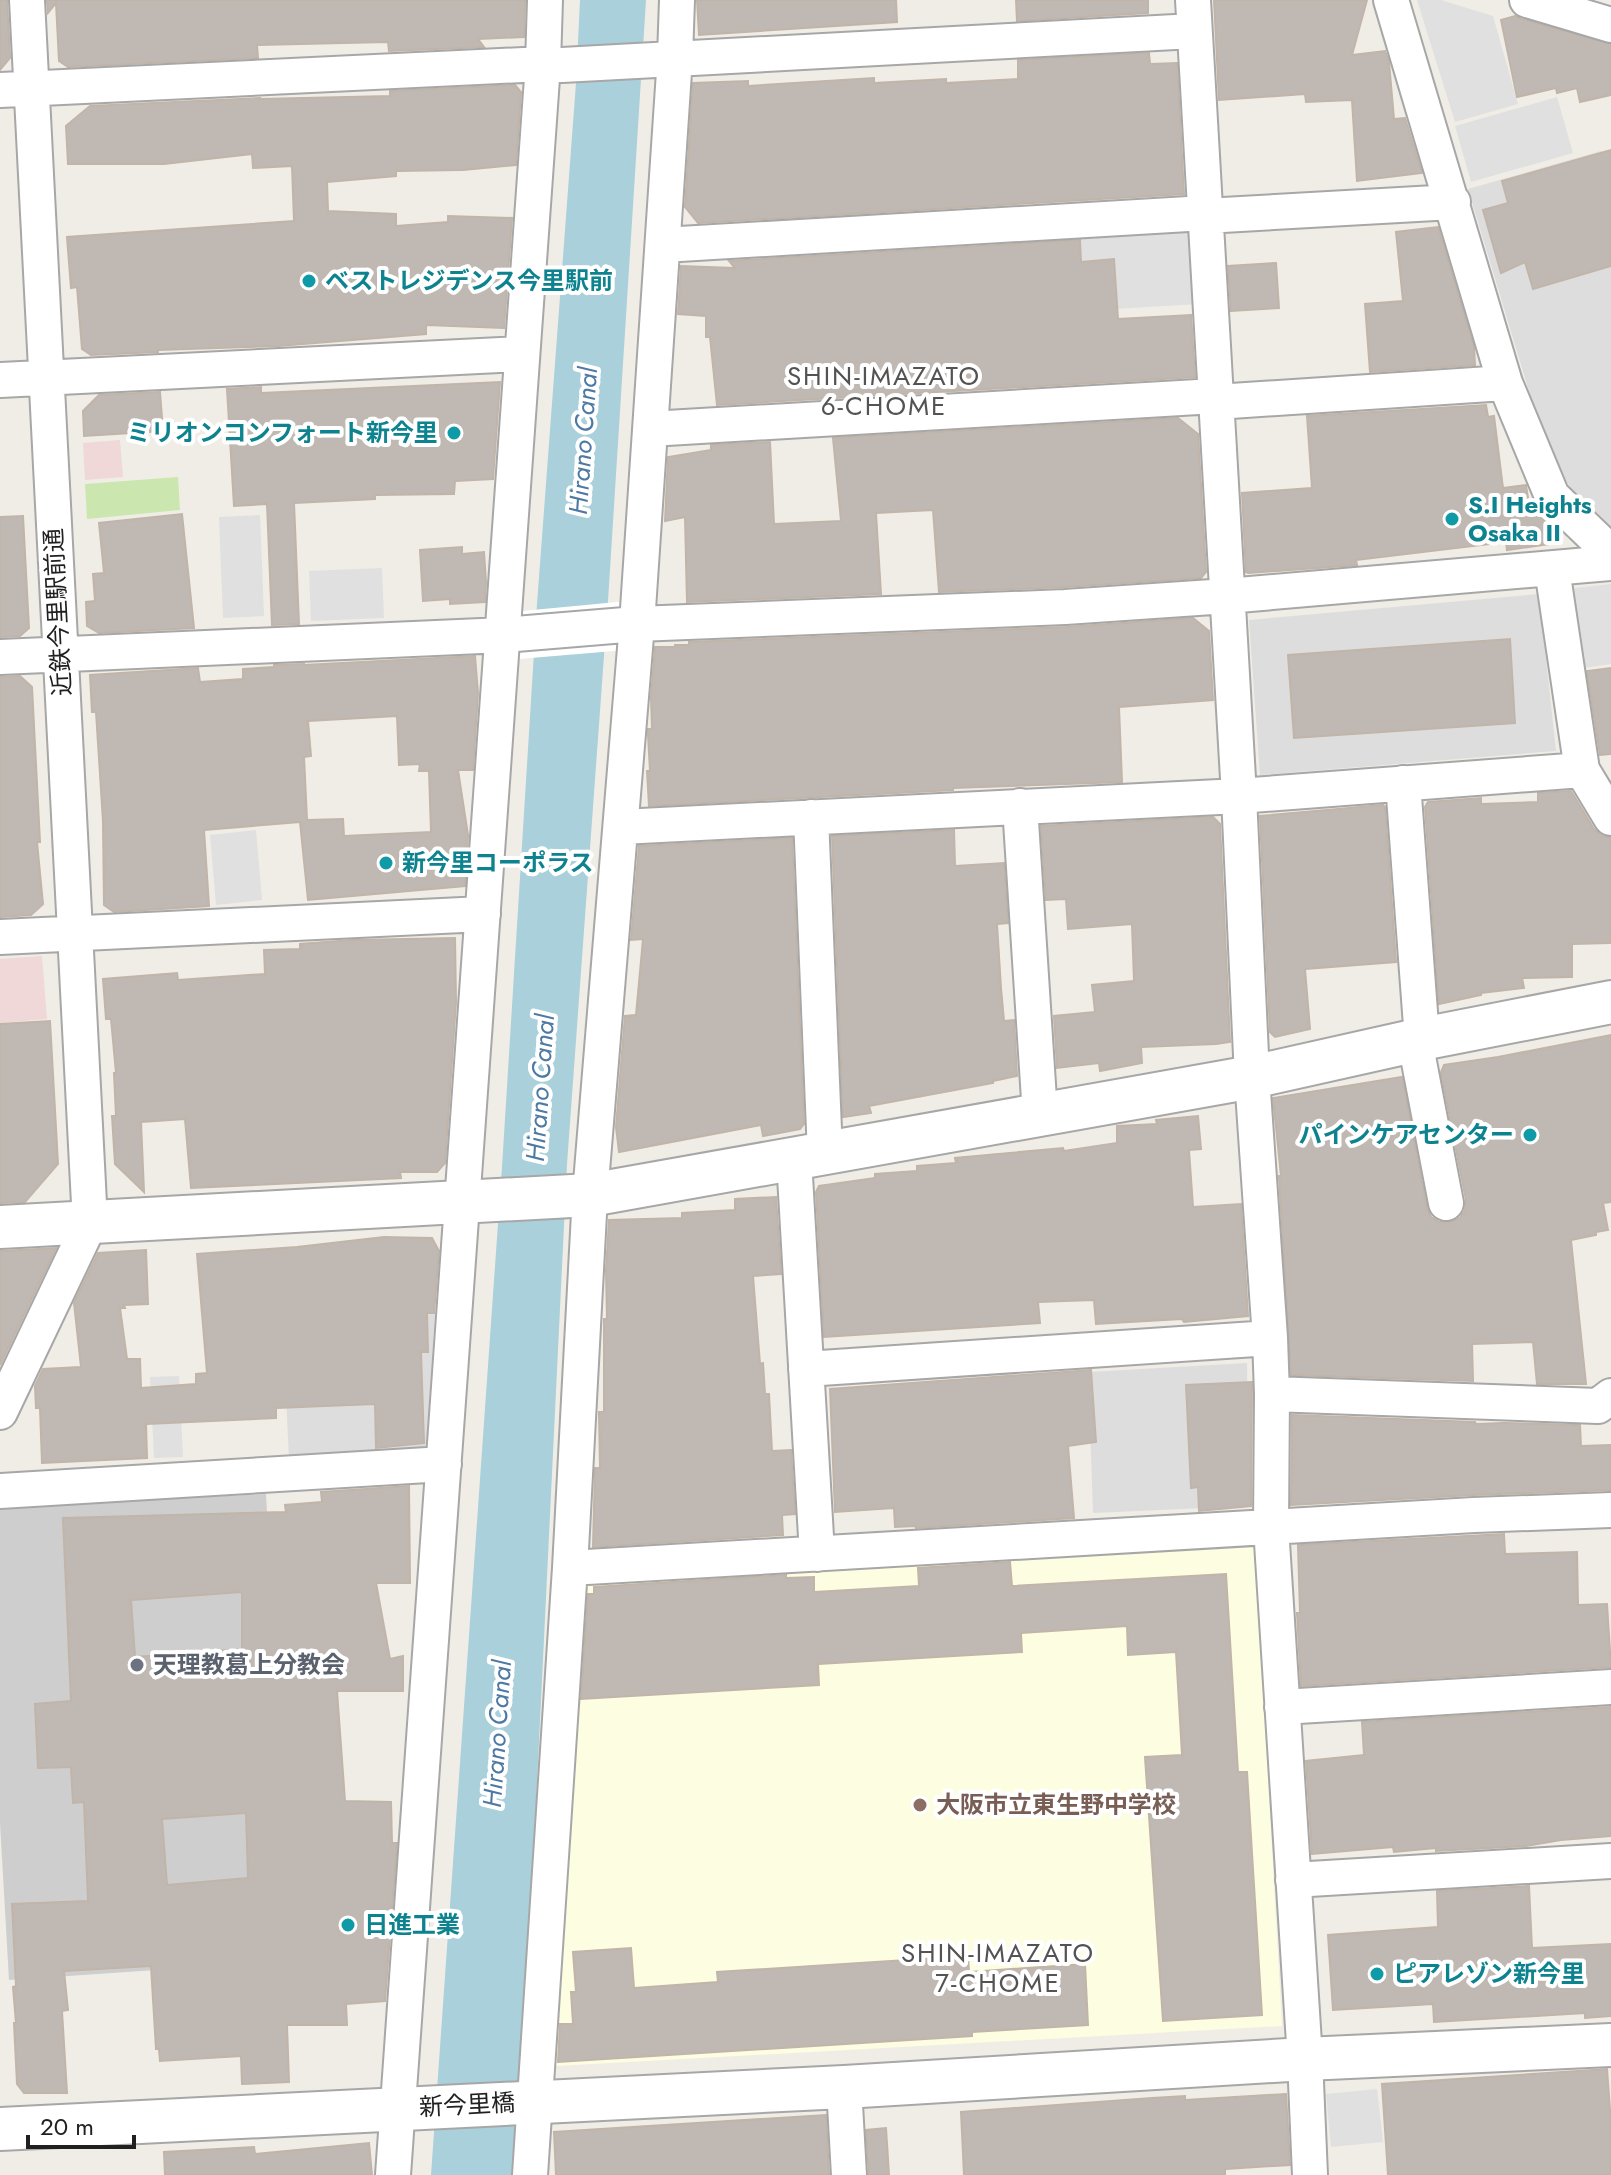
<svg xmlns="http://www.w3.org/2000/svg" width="1611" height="2175" font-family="Jost,'Noto Sans JP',sans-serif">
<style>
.residential{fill:#dedddd}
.commercial{fill:#efd8d7}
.education{fill:#fdfde2}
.religious{fill:#cecece}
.grass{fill:#cbe7af}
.parking{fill:#e0e0e0}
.water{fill:#a9d0db}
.pier{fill:#fff}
.building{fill:#c0b9b3;stroke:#c1b4a9;stroke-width:2;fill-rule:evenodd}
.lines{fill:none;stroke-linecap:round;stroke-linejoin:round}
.minor-casing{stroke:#a7a7a7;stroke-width:38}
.tertiary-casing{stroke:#a7a7a7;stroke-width:46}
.minor{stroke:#fff;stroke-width:34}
.tertiary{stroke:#fff;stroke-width:42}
.culture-dot{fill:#0f9aa8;stroke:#fff;stroke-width:3}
.worship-dot{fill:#6b7280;stroke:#fff;stroke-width:3}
.education-dot{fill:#8d6e63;stroke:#fff;stroke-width:3}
.labels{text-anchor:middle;stroke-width:8;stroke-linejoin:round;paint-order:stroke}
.culture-label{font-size:24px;font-weight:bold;fill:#0d838f;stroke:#fff;text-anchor:start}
.street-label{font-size:24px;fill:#202020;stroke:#fff}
.worship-label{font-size:24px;font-weight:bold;fill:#5b616d;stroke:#fff;text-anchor:start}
.education-label{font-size:24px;font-weight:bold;fill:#785e54;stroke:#fff;text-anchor:start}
.neighbourhood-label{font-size:26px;letter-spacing:2px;fill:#535353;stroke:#fff}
.water-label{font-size:26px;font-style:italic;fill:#4d79a3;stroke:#fff}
</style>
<rect width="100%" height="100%" fill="#f0ede6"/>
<path class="residential" d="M1601 151 1611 184V529L1582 506 1547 451 1468 189Z
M1539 594 1556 751 1260 775 1249 620Z
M435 1314 426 1450 289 1459 284 1356 368 1317Z
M1247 1363 1249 1506 1093 1513 1088 1372Z"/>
<path class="commercial" d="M120 440 123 477 85 480 83 443Z
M42 956 47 1019 0 1023V959Z"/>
<path class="education" d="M1255 1546 1282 2026 556 2066 584 1584Z"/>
<path class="religious" d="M266 1494 290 1961 9 1980 0 1823V1507Z"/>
<path class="grass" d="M178 477 180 510 87 519 85 484Z"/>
<path class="parking" d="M1417 0H1441L1493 16 1518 104 1455 122Z
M1557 97 1573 153 1471 182 1455 126Z
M1194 232 1198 304 1047 313 1043 240Z
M260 515 264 616 223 618 219 517Z
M382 568 384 618 311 621 309 571Z
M1611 584V664L1578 669 1567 598 1574 588Z
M256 830 262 900 216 905 210 835Z
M179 1376 183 1457 154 1458 150 1377Z
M1377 2089 1383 2142 1331 2147 1326 2094Z"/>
<path class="water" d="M580 0H646L608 601 567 1164 523 2072 514 2175H431L502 1167 537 604 576 83Z"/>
<path class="pier" d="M628 601 626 650 519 659 522 611Z"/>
<path class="building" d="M0 0H7L10 58 0 70Z
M47 0H525L524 37 478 39 484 47 389 51 388 42 257 45 258 58 68 67 59 61 56 3 48 13Z
M697 0H896L897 22 699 35Z
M1016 0H1148V13L1017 21Z
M1214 0H1367L1352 55 1385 51 1389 62 1394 119 1405 118 1422 173 1357 181 1352 100 1306 102 1305 94 1219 100Z
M1515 16 1521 19 1611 44V95L1580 102 1577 88 1557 93 1556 88 1517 97 1501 20Z
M1149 53 1150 64 1177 63 1184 194 698 223 685 207 693 83 748 81V86L874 78V83L946 79V83L1018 79V60Z
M515 85 521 92 516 165 463 170 396 171V176L327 182 328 211 396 214V226L448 222V216L512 218 504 328 426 325V334L278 346 158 350V352L91 355 82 349 77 287 71 288 67 237 294 221 292 166 253 168 252 154 164 164H68L66 126 90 106 260 98V99L390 96V91Z
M1611 150V266L1533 289 1525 262 1501 273 1483 210 1508 203 1502 181Z
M1438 227 1474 347 1475 365 1370 372 1365 304 1403 301 1396 232Z
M1080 240 1081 262 1114 259 1118 319 1191 315 1195 377 717 405 710 337H706V316L678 314 681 266 735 268 729 261Z
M1276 263 1279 308 1231 311 1228 266Z
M500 382 493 479 455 481 454 494 375 495V499L294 503 299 624 272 625 267 504 234 506 227 389 261 387V393Z
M160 392 163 431 84 436 83 411 99 395Z
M1486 405 1488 417 1494 416 1503 488 1526 485 1530 511 1547 522 1550 544 1507 550 1506 542 1356 560 1357 565 1248 573 1246 572 1242 493 1312 488 1307 416Z
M1178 418 1198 434 1206 572 1201 578 1064 587 939 592 933 510 876 513 881 594 687 602 685 517 665 521 668 457 711 450V445L770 442 774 524 841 521 833 438Z
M182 514 194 628 99 633 87 626 86 602 95 601 93 574 104 573 99 523Z
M23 516 29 628 20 636 0 637V517Z
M462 547V554L484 552 486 582 485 602 450 604V599L423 601 420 550Z
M1193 618 1209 631 1213 700 1119 707 1122 782 953 788V790L649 806 647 771H650L648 735V729H652L651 697 655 647H675V645H689V642L1066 627Z
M1510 639 1515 723 1294 738 1288 655Z
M475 656 478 693 473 770H458L468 835 465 886 308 900 300 822 204 830 209 906 114 912 104 905 103 821 96 712H92L90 675 198 668 200 682 243 679V669L274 667V665L304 664V665ZM397 716 399 765 420 764 419 771H429L431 832 344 836 343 819 307 820 304 757 311 756 308 721Z
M1611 668V754L1600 755 1587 671Z
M20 676 32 687 40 842H37L43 904 31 915 0 917V677Z
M1571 791 1594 829 1602 836 1611 838V943L1572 944V977L1522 978 1524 988 1481 993V995L1439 1004 1425 807 1428 802 1481 798V804L1538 802V793Z
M1383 805 1385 807 1396 962 1305 969 1310 1029 1275 1037 1270 1032 1260 816Z
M1213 817 1220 824 1230 1042 1216 1044 1141 1047 1142 1063 1100 1071 1099 1063 1057 1068 1054 1016 1095 1012 1092 985 1134 981 1132 924 1068 929 1066 899 1046 900 1041 826Z
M954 830 955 866 1004 863 1008 923 997 924 1001 988 1004 1021 1014 1020 1017 1076 993 1081V1083L869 1106 871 1113 843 1117 832 836Z
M792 838 804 1124 800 1129 763 1136 761 1125 619 1152 616 1127 625 1016 636 1015 643 939 631 940 639 846Z
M455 938 456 1002 445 1163 437 1172H400L401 1178 191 1188 185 1119 141 1122 144 1192 115 1164 112 1116H116L114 1073H116L111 1019H106L103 979 177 973 178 980 265 974 264 950 300 949V944L352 940Z
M50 1021 58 1164 25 1202 0 1203V1024Z
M1611 1035V1202L1603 1203 1608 1230 1596 1232V1235L1571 1240 1586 1384H1537L1533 1342 1472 1344 1473 1381 1291 1375 1279 1176H1281L1273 1098 1402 1077 1427 1208 1431 1217 1439 1222H1450L1460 1218 1465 1210 1466 1200 1441 1072 1444 1065 1498 1057Z
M1198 1116 1201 1149 1189 1150 1193 1207 1241 1204 1248 1316 1184 1322 1182 1319 1096 1324 1094 1300 1038 1302 1040 1323 824 1337 816 1192 819 1186 875 1178V1174L917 1171V1166L956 1163 955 1158 1063 1148 1064 1151 1117 1143V1126L1157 1124 1156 1120Z
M776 1197 781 1274 753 1276 760 1364 763 1363 765 1394H769L772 1451 791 1450 795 1514 782 1515 783 1535 593 1547 595 1468H600L599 1412H604V1319H607L606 1271 609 1220 682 1218V1213L735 1210V1199Z
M384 1237 432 1238 439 1251 434 1313H427L428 1352H421L424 1443 376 1448 375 1404 276 1408V1418L146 1424 147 1458 42 1463 40 1408H36L35 1386 43 1369 81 1367 74 1303 98 1253 146 1250 148 1304 124 1305 125 1308H120L127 1359H140L141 1388 196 1384V1374L207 1373 197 1254 297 1247Z
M56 1248 0 1365V1251Z
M1091 1370 1096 1442 1068 1446 1074 1518 916 1528V1526L895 1527 894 1508 835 1512 830 1389Z
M1252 1382 1251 1506 1199 1511 1198 1487 1191 1488 1186 1385Z
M1292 1415 1475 1422 1476 1424 1504 1423 1580 1425 1581 1446 1611 1445V1490L1473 1495 1291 1505Z
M409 1486 410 1583H376L390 1659 403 1656V1691H337L345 1801 391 1802 392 1843H397L385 2001 346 2004 347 2025H287L289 2082 242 2084 241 2056 160 2061 159 2049H156L151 1966 64 1971 68 2010 62 2011 67 2093H24L17 2084 14 2023H16L13 1987 16 1986 12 1904 88 1901 84 1802 73 1803 71 1767 38 1768 35 1704 71 1701 63 1518 286 1512 285 1505 322 1502 321 1492ZM242 1592V1649L135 1657 131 1600ZM246 1813 248 1878 167 1885 162 1819Z
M1504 1534 1505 1554 1577 1552 1578 1605 1607 1604 1611 1667 1301 1686 1297 1613H1300L1298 1545Z
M1010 1562 1012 1586 1226 1574 1238 1772H1247L1262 2015 1163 2021 1145 1757 1182 1755 1176 1652 1128 1655 1127 1626 1021 1633 1022 1652 818 1664 819 1685 581 1699 588 1594H594V1587L786 1575V1578L814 1577V1592L919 1586 918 1568Z
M1611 1707V1836L1561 1840 1526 1846 1436 1851V1848L1394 1852 1393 1847 1312 1854 1306 1761 1364 1755 1362 1722Z
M1529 1886 1532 1948 1611 1944V2016L1585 2018V2013L1434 2022 1433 2004 1333 2010 1328 1935 1438 1927 1437 1891Z
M631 1948 634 1988 718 1982 717 1972 968 1956 969 1972 1085 1964 1088 2025 972 2032V2036L558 2062 560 2024H573L571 1992H576L573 1952Z
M1607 2069 1611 2123V2175H1388L1382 2084Z
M1286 2094 1290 2165 1225 2169V2175H964L961 2112 1152 2098 1185 2096V2100Z
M826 2115 829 2175H556L554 2132Z
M886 2128 889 2175H869L866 2130Z
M369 2143 372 2175H165L164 2152 254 2147 255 2154Z"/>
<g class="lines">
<g class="minor-casing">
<path id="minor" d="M1193 0 1239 796 1252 1077 1270 1338 1272 1394 1271 1527 1305 2059 1310 2175
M1391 0 1505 383 1552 496 1611 553
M1527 0 1611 25
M0 90 543 64 562 65 1194 31
M1205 216 1453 202
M663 245 1205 213
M0 380 522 354
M1216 402 1505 383
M650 429 1215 396
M1552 569 1582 770 1611 818
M0 657 504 635 637 624 1065 607 1227 596 1611 563
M1403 783 1422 1039
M1020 806 1040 1115
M811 817 825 1154
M621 827 1239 796 1582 770
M0 937 483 914
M1415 1041 1446 1203
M794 1159 817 1554
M806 1369 1270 1338
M1272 1394 1598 1406 1611 1396
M0 1412 90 1223 27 0
M0 1491 444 1464
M570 1568 1474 1515 1611 1510
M1282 1707 1611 1687
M1293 1880 1611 1861
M844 2087 849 2175
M393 2175 543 64 545 0
M530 2175 570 1568 590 1195 637 624 675 57 677 0"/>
</g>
<g class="tertiary-casing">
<path id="tertiary" d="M0 1227 590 1195 1252 1077 1422 1039 1611 1002
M0 2129 844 2087 1305 2059 1611 2045"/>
</g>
<use href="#minor" class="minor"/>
<use href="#tertiary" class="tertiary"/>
</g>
<g class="culture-dot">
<circle cx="309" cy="281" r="8"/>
<circle cx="454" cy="433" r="8"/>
<circle cx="1452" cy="519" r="8"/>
<circle cx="386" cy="863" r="8"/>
<circle cx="1530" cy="1135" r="8"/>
<circle cx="348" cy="1925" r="8"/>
<circle cx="1377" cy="1974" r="8"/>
</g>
<circle class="worship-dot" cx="137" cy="1665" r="8"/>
<circle class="education-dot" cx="920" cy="1805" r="8"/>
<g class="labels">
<g class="culture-label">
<text x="325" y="289">ベストレジデンス今里駅前</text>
<text x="438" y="441" text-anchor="end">ミリオンコンフォート新今里</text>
<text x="1468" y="513">S.I Heights<tspan x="1468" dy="28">Osaka II</tspan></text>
<text x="402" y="871">新今里コーポラス</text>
<text x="1514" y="1143" text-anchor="end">パインケアセンター</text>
<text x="364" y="1933">日進工業</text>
<text x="1393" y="1982">ピアレゾン新今里</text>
</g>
<g class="street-label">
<text transform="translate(58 612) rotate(-93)" y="8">近鉄今里駅前通</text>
<text transform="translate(467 2105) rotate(-3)" y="8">新今里橋</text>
</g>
<g class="worship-label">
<text x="153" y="1673">天理教葛上分教会</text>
</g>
<g class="education-label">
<text x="936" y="1813">大阪市立東生野中学校</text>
</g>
<g class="neighbourhood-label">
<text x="884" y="385">SHIN-IMAZATO<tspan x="884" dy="30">6-CHOME</tspan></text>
<text x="998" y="1962">SHIN-IMAZATO<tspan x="998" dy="30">7-CHOME</tspan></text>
</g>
<g class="water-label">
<text transform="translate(583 441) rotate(-86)" y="9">Hirano Canal</text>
<text transform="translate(540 1088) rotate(-86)" y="9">Hirano Canal</text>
<text transform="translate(497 1734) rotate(-86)" y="9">Hirano Canal</text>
</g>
</g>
<path d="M28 2135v12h106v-12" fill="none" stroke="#202020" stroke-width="4"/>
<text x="40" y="2135" font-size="24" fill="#202020" stroke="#ffffff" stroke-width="6" paint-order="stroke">20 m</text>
</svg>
